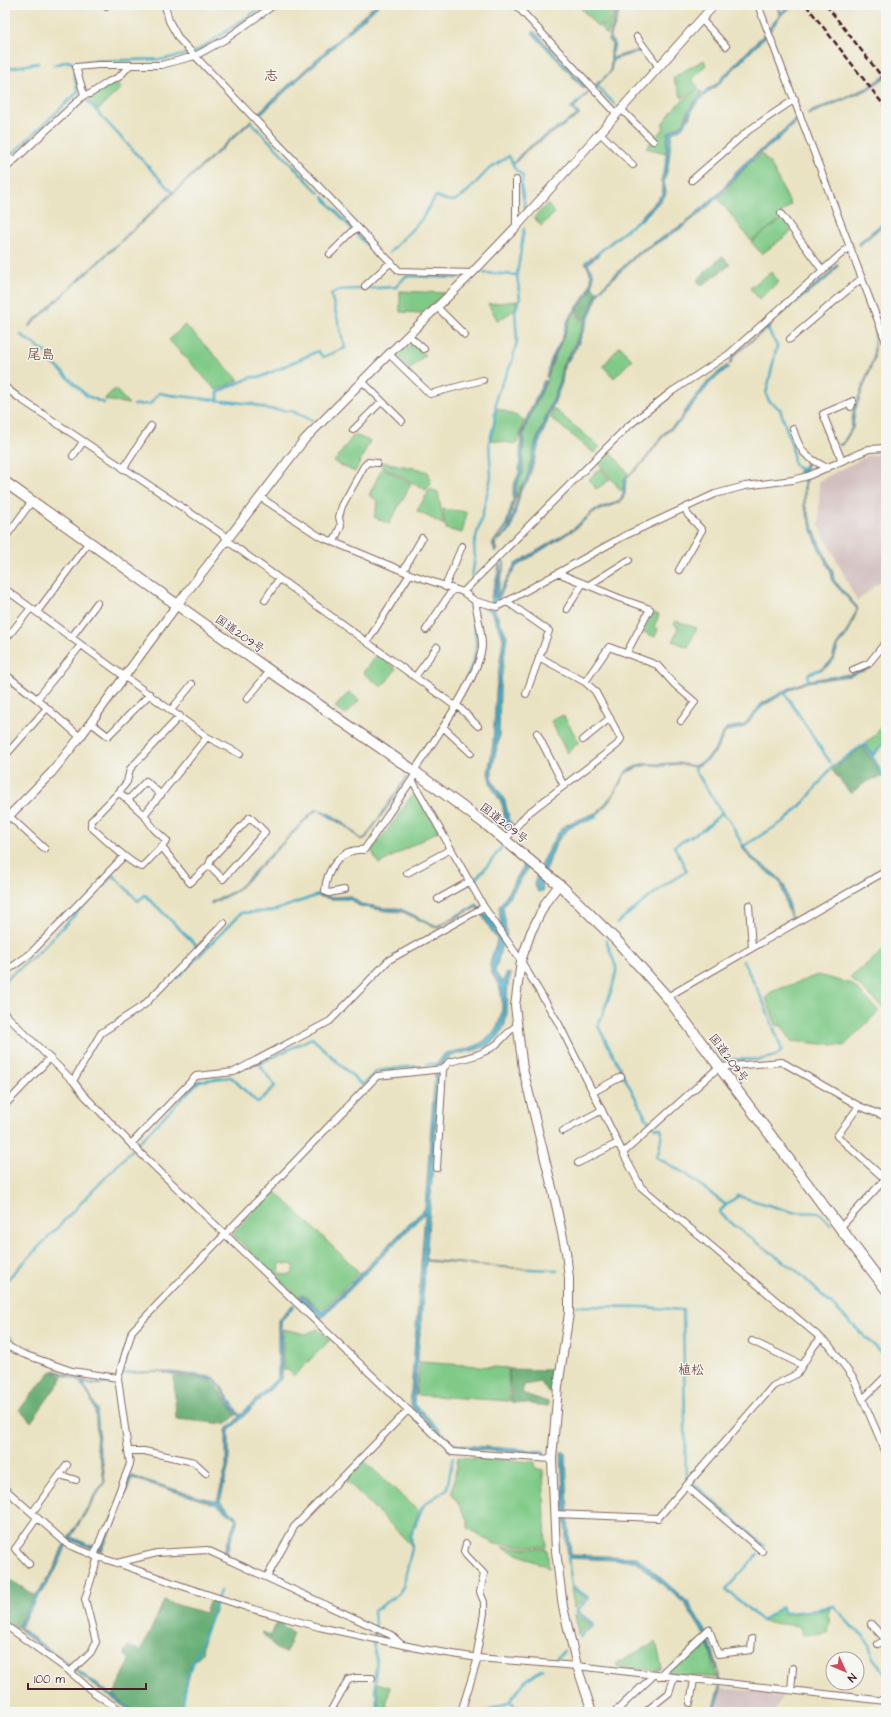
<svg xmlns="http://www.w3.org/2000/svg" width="891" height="1717" font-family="'Architects Daughter','Klee One',sans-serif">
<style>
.industrial{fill:#d2bfbf}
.green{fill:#7fca87;stroke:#647459;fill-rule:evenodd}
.forest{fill:#67ae74;stroke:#586650}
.water{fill:#43aac3;stroke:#466477}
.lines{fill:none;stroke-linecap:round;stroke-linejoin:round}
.stream{stroke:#43aac3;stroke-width:2.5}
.minor-casing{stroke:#826460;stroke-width:8}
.tertiary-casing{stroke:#826460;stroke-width:10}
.trunk-casing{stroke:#826460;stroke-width:12}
.minor{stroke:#fff;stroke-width:6}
.tertiary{stroke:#fff;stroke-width:8}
.trunk{stroke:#fff;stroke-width:10}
.rail{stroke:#4a1f2b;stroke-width:2.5;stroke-dasharray:6 3;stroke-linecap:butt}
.labels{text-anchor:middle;stroke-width:3;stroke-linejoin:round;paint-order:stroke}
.street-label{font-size:12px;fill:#4a1f2b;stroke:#f6f6f2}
.neighbourhood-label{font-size:13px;font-weight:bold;fill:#805248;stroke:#f6f6f2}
.quarter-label{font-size:14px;font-weight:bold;fill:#805248;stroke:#f6f6f2}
</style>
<rect width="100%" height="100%" fill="#f6f6f2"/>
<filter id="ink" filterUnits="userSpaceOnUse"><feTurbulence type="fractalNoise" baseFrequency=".025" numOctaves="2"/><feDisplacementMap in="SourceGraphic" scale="8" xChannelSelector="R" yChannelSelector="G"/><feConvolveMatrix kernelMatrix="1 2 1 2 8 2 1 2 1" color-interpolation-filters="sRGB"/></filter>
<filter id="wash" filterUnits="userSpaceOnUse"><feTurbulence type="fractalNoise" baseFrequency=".012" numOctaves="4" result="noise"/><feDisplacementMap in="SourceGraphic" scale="16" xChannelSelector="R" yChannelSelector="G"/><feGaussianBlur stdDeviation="0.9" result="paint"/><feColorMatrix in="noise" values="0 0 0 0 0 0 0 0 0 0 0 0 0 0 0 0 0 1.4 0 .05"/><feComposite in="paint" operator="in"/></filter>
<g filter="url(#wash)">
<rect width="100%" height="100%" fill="#eae3c3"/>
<path class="industrial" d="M886 454V586L881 581 857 601 819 525V481L867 456Z
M722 1688 783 1695 774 1712H717Z"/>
<path class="green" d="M578 5H618L617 8 598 27Z
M616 12 607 35 600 27Z
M704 60 706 65 692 79 699 88 697 90 702 92 688 110 684 122 668 133 666 153 646 148 664 128 662 124 676 106 696 90 682 98 673 79C675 75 698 63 704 60Z
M116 82 121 88 98 110 87 100Z
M762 154 771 165 791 205 781 213 792 231 762 254 751 242 779 221 751 241 718 198C734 184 744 165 762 154Z
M547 204 555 213 541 226 534 217Z
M771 272 779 282 759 299 750 288Z
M400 291 445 293 422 313 400 312Z
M518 301 514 310 498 321 488 304Z
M575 313 584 323 574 345 562 366 559 383 535 444 526 480 520 487 516 499V486L523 472 524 433 528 420 547 381 554 359 571 319Z
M185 325 239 380 216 390 169 340Z
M411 344 425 355 410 370 396 358Z
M620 346 632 360 614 378 603 366Z
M115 389 129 404 105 400 106 397Z
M497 408 519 417 524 420 517 444 491 440Z
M554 409 600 447 594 453 551 418Z
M354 435 370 441 355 472 334 462Z
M608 449 628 473C621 481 626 485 621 491L597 461Z
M382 462 419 469 428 472 431 484 426 490 381 466Z
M382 468 411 484 389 524 374 517 378 501 369 495Z
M601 468 610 480 596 489 589 479Z
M430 489 438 492 444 525 417 511Z
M443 509 467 512 462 533 446 529Z
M654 613 659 615 654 627 658 629 655 637 641 631Z
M676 621 697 628 688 647 673 641 678 627 674 624Z
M376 654 396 669 382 687 363 673Z
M349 692 359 700 345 715 335 707Z
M563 715 579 742 567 753 551 721Z
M886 721V740L873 754 864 743 870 740Z
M415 791 438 831 379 864 371 850 392 824Z
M886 948V1007L884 1008 850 978Z
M818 975 852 984 879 1011 844 1046 791 1041 782 1026 776 1025 766 998 771 992Z
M274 1190 359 1272 322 1310 302 1294 297 1297 232 1234ZM280 1263 294 1265 292 1275 279 1274Z
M283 1329 306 1334 318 1329 330 1340 294 1376 288 1370H283Z
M5 1331 22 1348 21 1350 5 1342Z
M420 1362 508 1368 509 1401 416 1395Z
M458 1457 535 1462V1468L543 1470 546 1547 495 1544 468 1528V1521L452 1493Z
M364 1461 419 1511 410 1535 411 1545 346 1480Z
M502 1547 547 1549 549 1568Z
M571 1588 586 1598 574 1608Z
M780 1608 785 1614 805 1613 830 1608 828 1615 830 1623 827 1628 828 1633 803 1635 799 1626 763 1622 768 1617Z
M575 1614 590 1624 578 1635Z
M705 1637C710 1650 713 1664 717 1678L665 1673Z
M656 1642 662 1668 657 1671 618 1667 616 1664Z
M377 1683 390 1687 386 1706 396 1710V1712H388L379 1708Z"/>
<path class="forest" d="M722 256 730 265 701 286 697 280Z
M592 287 597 291 585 322 576 312Z
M863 746 883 777C869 779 861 784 851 794L832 770Z
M509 1369 553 1370 550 1393 540 1382 524 1385 522 1393 548 1402V1406L511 1402Z
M51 1371 63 1377 31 1422 19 1410Z
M174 1376 212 1380 236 1415 226 1424 176 1419Z
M9 1579 36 1596 16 1629 5 1621V1585Z
M210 1600 215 1602V1611L205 1631 202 1653 192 1664 183 1701 177 1712H132L112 1698 130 1660 124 1654 128 1646 141 1651 164 1601 205 1613Z
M277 1621 293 1633 286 1653 278 1650 262 1633 263 1632 271 1636Z"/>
<path class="water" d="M375 5H379L259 116 257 114Z
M620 5H622L610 38 615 44 612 55V58L638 50H642L644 53 637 52 613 60 611 72 596 87 595 85 610 72C611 62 610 54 612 44L608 40Z
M777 5H779L781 12 791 5H796L783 13 767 35 739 64 718 85 707 93 693 108 689 119 682 128 672 133 668 168 664 181 666 192 665 196 641 221 639 219 663 193 661 180 665 166 668 133 673 129 681 126 687 117 689 111 693 104 706 90 716 84 765 33 779 16Z
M534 31 586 87 584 89 532 33Z
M886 75V77L867 90 808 115 807 113 867 88Z
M589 91 590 92 574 108 580 115 527 150 514 164C516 151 564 124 577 115L570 108Z
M795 119 797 121 777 141 755 157 711 204 683 227 638 255 600 291 577 347 564 367 562 383 540 441 528 482 521 490 511 530 497 542 496 546 498 550 497 551 495 545 497 541 509 528 521 487 527 480 535 445 560 383 563 366 575 346 598 291 637 253 685 223 723 189 736 171 748 160 772 141Z
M251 120 252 121 29 327 28 326Z
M886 220V223L859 246 858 243Z
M599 252 600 254 588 264 593 273V284L589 293 570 318 565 334 553 359 547 377H546L551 359 562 338 568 319 587 293 591 282V275L585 262Z
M837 264 839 265 829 277 774 320 768 330 764 331 734 356 731 364H729L733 356 763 330 772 318 829 274Z
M875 331 874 359 855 411 853 428 844 443 840 446 839 444H842L851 429 853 411 873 359Z
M727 365 729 367 711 382 678 424 664 435 646 460 626 480 625 494 621 502 594 512 575 529 517 566 508 579 494 609 507 636 500 688 499 738 492 770V780L505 801 509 818 512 824 510 827 506 825 502 804 491 786 488 773 493 743 496 691 503 638 491 611V596L498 572 499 560H501L500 572 493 597 503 567 504 563 501 559 502 558 505 564 496 598 515 564 574 528 594 510 620 501 623 494 624 479 642 463 664 433 680 420 688 406 709 380Z
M544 380 546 381 528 420 523 433 522 473 516 486 515 499 508 526 494 542 496 551 495 552 492 544 506 524 513 500V486L519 473 521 434 527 417Z
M808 461 805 473 807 481 805 486V505L820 545 833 572 834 580 858 608 849 632 838 647 834 659 830 665 819 671 831 661 836 646 847 631 857 609 832 581 831 572 817 545 804 506V482L798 471Z
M886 647V650L871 668 850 676 808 682 795 687 763 706 743 728 726 731 716 751 708 760 696 767 678 764 663 766 648 765 639 767 626 773 612 798 597 816 592 820 573 825 562 835 556 844 542 881 543 891 538 892 534 884 542 861 559 831 567 824 598 812 613 794 626 771 641 764 678 763 694 766 706 759 713 752 726 728 744 725 761 704 793 686 809 680 850 674 870 667Z
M406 777H408L366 838 361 840 346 827 318 810 315 811 237 891 211 904V902L234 891 241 885 314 810C327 807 353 830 361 839L365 838Z
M743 846H744C753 864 772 867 783 883 787 888 789 911 792 920L786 905 781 883 749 857 742 847Z
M523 860 529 867 503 907 507 935 503 941 495 972 502 982 507 973 511 974C503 993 512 1012 502 1031 488 1058 452 1047 442 1064L436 1065 445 1053C454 1051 466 1050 475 1046 499 1035 506 1013 500 989 498 981 491 976 490 967 490 958 495 948 497 940L477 907 436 928 403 912 386 911 359 906 349 899H332L316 896 318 894 330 897 350 896 361 904 384 908H399L437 926 477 904 501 929 499 907 523 867Z
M435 1073 440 1074 426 1260 527 1269 426 1261 414 1403 453 1443 459 1445 544 1451V1455L455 1448 412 1408 410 1404 425 1213 321 1319 298 1298 302 1295 322 1312 425 1208Z
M293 1304 295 1307 281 1321 282 1378 229 1431V1465L220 1502 237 1516 238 1519 226 1555 223 1554 236 1519 217 1505 132 1478 102 1552 70 1540C63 1550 61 1561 55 1571 43 1591 30 1608 20 1628L135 1712H131L24 1634 18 1627 27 1609 54 1569 62 1548 104 1481 102 1465 96 1447 97 1434 95 1411 90 1397 78 1380 53 1371 54 1370 91 1383 113 1382V1384L91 1385 83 1382 97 1409 99 1433 98 1444 103 1463 105 1482 71 1537 100 1549 129 1475 196 1496 217 1501 226 1467V1430L239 1417C228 1405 224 1390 213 1379L156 1372 125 1374 124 1372H170L214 1377 219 1383 240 1415 278 1377V1320Z
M561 1452H566L568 1512 564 1511Z
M564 1517 568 1518 571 1555 637 1557 688 1602 708 1634 720 1675V1695L715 1712H713L719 1688 718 1672 705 1636 685 1604 635 1561 568 1558Z"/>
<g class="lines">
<path class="stream" d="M644 53 652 64
M54 65 68 61 74 64 92 61 165 59 183 55 197 51 265 5
M5 69 38 63
M597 86 614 104
M88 102 172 192
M251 122 319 193
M5 161 78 92 74 73
M323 197 357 235 385 262
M389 253 421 220 436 196 446 200 454 201 464 195 489 169 509 156 515 169 523 176 521 185 525 208
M597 254 641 218
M484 273 517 275
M768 330 777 346 766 394 769 401 780 409 792 446 794 464 802 471
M21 335 52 357 51 361 87 396 104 403
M218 400V392L252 377H261L318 351 323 357 345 348 331 294 340 290 396 287 405 277 409 276 457 278
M134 405 150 404 159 393 170 395 252 404 267 409 292 411 313 421
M472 577 475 557 474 545 482 516 491 477 489 442 494 424 497 394 512 362 517 341 515 311 520 299 517 275 524 229
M482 606 492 612
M466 678C482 647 476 637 470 605
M808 681V674L821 669
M784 692 830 762
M872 756 886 780
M694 766 697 773 722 813
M744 846 786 820 806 800 832 767 864 744 872 756 886 742
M472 883C483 871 493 860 502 846L501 843
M617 923 666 884 687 871 674 846 704 829 722 813 729 820 743 846
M606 940 616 967V972L612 989 598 1026 646 1118 655 1128H660L662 1131 659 1151 656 1157 686 1174 726 1205 719 1212 733 1225 798 1272 884 1355
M177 978 241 913 273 911 318 895
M5 980 39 952 113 875 138 901 145 895 197 946
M723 1059C738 1059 773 1064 782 1050L764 1003 743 961
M427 1064H438
M138 1143 199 1081 231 1077 258 1103 275 1086 259 1064 312 1038 362 1085 377 1071 416 1066
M726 1205 738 1196 792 1212 820 1213 831 1225
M527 1269 557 1270
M5 1282 132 1150
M577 1306 643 1307 683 1310 686 1477 764 1546
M110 1383C117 1383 120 1374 127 1373
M758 1554 726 1589 762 1621 781 1607 784 1613 806 1611 834 1606 853 1628 864 1636 869 1645 873 1658 886 1674
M569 1556 568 1558 572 1586 589 1598 576 1611 592 1623 593 1625 580 1637
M556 1659 564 1651
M509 1702 524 1712 528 1706 535 1712
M182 1712 187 1676 205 1634 220 1591
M385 1712 377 1709 375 1675 377 1660 373 1644 375 1623 374 1611 398 1594 403 1587 412 1548 411 1536 422 1508 426 1503 447 1489 453 1457
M487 1712 509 1702 525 1681 542 1669"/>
</g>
</g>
<g filter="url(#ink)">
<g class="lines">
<g class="minor-casing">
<path id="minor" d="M105 5 106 6
M165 5 169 21 179 39 399 271 472 273
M516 5 617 114
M758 5 886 342
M701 19 726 46
M637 37 659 67
M84 95 76 67 98 65H161L195 56 226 39 274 5
M621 109 653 141
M600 133 633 165
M5 153 13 161
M5 169 84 95 90 94 108 82 119 77 130 65
M692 180 749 130 795 99
M781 214 823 271
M516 227V180
M330 254 357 227
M365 286 391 262
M437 307 465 335
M408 335 424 349
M790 339 862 278
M389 354 430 394 483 380
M362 381 402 421
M5 387 19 398 228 538
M793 429C801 453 804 456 827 468
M353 430 382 401
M73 456 83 442
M842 461 823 414 853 401 851 407
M123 469 151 426
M260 497 319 536 410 574 463 592 475 601 497 607 624 536 715 494 745 486 793 480 808 476 869 449 886 448
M5 538 32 501
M226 540 455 706
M334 542 341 525 339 517 342 506 364 466 368 462 377 463
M679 570 702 530 688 515 685 508
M403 571 422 538
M558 573 619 598 650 609 626 654
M589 585 629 560
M445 587 462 546
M5 589 207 737 240 754
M463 592 627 427 671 392 729 354 850 246
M265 600 279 579
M506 601 549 631 526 694
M567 609 583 583
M37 612 89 542
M426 630 453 589
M9 635 31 608
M71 638 97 603
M367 642 410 574
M853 670 869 663 886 642
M5 674 37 699 80 737
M415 677 437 647
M585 682 609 647 657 665 675 685 695 702 681 721
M37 699 81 645
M247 699 270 671
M456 704 478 726
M171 710 192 684
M90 722 108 736 150 694
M443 727 471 753
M537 733 564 786
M583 740 610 718
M5 756 47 708
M414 771C431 746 481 674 482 646 482 631 477 615 475 601
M412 780 484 907 521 961 559 1024 623 1153 641 1187 829 1345 854 1379 886 1453
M119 792 144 815 154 829 167 841 142 867C132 866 101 835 91 827V821Z
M119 792 127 782 130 769 180 716
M128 800 146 781 161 795
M144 815 207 737
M9 816 45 849
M505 840 527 814 617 745 621 739 595 691 585 682 539 657
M162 847 190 883 209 865 211 859 250 817 265 832 223 879 209 865
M407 873 451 849
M344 890 329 893 325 891C326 870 341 848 364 850L413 778
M438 899 470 881
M749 905 752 948
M5 972 30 954 124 856
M667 997 886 871
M5 1014 73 1081 83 1094 131 1144 452 1452 552 1459
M73 1081 101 1033 144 1005 224 923
M593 1092 621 1077
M5 1105 50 1058
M859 1106 837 1136 885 1179
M563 1131 602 1110
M131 1144 196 1076 234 1072 330 1021 389 960 484 907
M623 1153 719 1067 782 1062 859 1106 886 1117
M578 1163 618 1143
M437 1168 443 1069 449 1062C466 1058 484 1055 498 1043 505 1037 507 1032 516 1026
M840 1228 886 1178
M752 1341 802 1365
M5 1345 23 1354 72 1371 118 1378
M863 1399 886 1376
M128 1451H144L194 1462 206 1473
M60 1475 76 1480
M686 1486 762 1551
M5 1489 67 1544 98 1557 117 1563 182 1586 249 1608 319 1627 422 1649 478 1658 577 1666 886 1701
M32 1513 67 1465
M554 1514 658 1518 773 1386 797 1374 814 1346 821 1338
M466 1544 464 1551 466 1555 484 1574 480 1592 484 1602V1613L476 1658
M94 1556 130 1464 118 1378 132 1331 377 1076 443 1069
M117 1563 157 1553 207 1550 391 1635 401 1644
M29 1564 15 1549 37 1518
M267 1577 294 1527 408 1410
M871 1624 886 1640
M5 1625 68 1670 93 1692 123 1712
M878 1644 886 1640
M70 1672 91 1652 96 1642 85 1599 98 1557
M659 1676 709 1629 718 1654 751 1650 752 1639
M791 1690 793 1668
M690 1703 694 1680
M330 1712 348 1680 356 1678H372
M461 1712 478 1658
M615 1712 654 1675
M645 1712 669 1693 674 1678"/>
</g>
<g class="tertiary-casing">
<path id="tertiary" d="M5 820 52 772 80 737 177 605 304 440 389 354 472 273 516 227 714 5
M559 885 546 902 531 932 521 961 515 1006 523 1069 555 1200 566 1252 569 1278V1313L558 1387 552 1459 556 1551 563 1607 577 1666 592 1712"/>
</g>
<g class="trunk-casing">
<path id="trunk" d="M5 482 270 671 414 771 488 826 562 887 617 941 667 997 886 1289"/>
</g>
<use href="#minor" class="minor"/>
<use href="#tertiary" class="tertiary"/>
<use href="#trunk" class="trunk"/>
<path class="rail" d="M806 5 886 108
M826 5 886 82"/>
</g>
</g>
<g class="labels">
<g class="street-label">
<text transform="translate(240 634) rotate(35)" y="4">国道209号</text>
<text transform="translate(504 823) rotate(38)" y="4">国道209号</text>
<text transform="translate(729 1058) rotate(53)" y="4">国道209号</text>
</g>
<g class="neighbourhood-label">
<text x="691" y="1374">植松</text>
</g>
<g class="quarter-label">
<text x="271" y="80">志</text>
<text x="41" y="359">尾島</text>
</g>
</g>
<rect width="891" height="1717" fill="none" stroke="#f6f6f2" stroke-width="20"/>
<g transform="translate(845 1671) rotate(134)"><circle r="19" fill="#f6f6f2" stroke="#b1a0a2"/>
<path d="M0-3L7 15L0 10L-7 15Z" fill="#d1495b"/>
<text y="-6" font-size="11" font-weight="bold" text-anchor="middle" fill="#4a1f2b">N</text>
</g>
<path d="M28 1683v6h118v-6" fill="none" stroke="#4a1f2b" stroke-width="2"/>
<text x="34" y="1683" font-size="12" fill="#4a1f2b" stroke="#f6f6f2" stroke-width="3" paint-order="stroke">100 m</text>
</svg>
